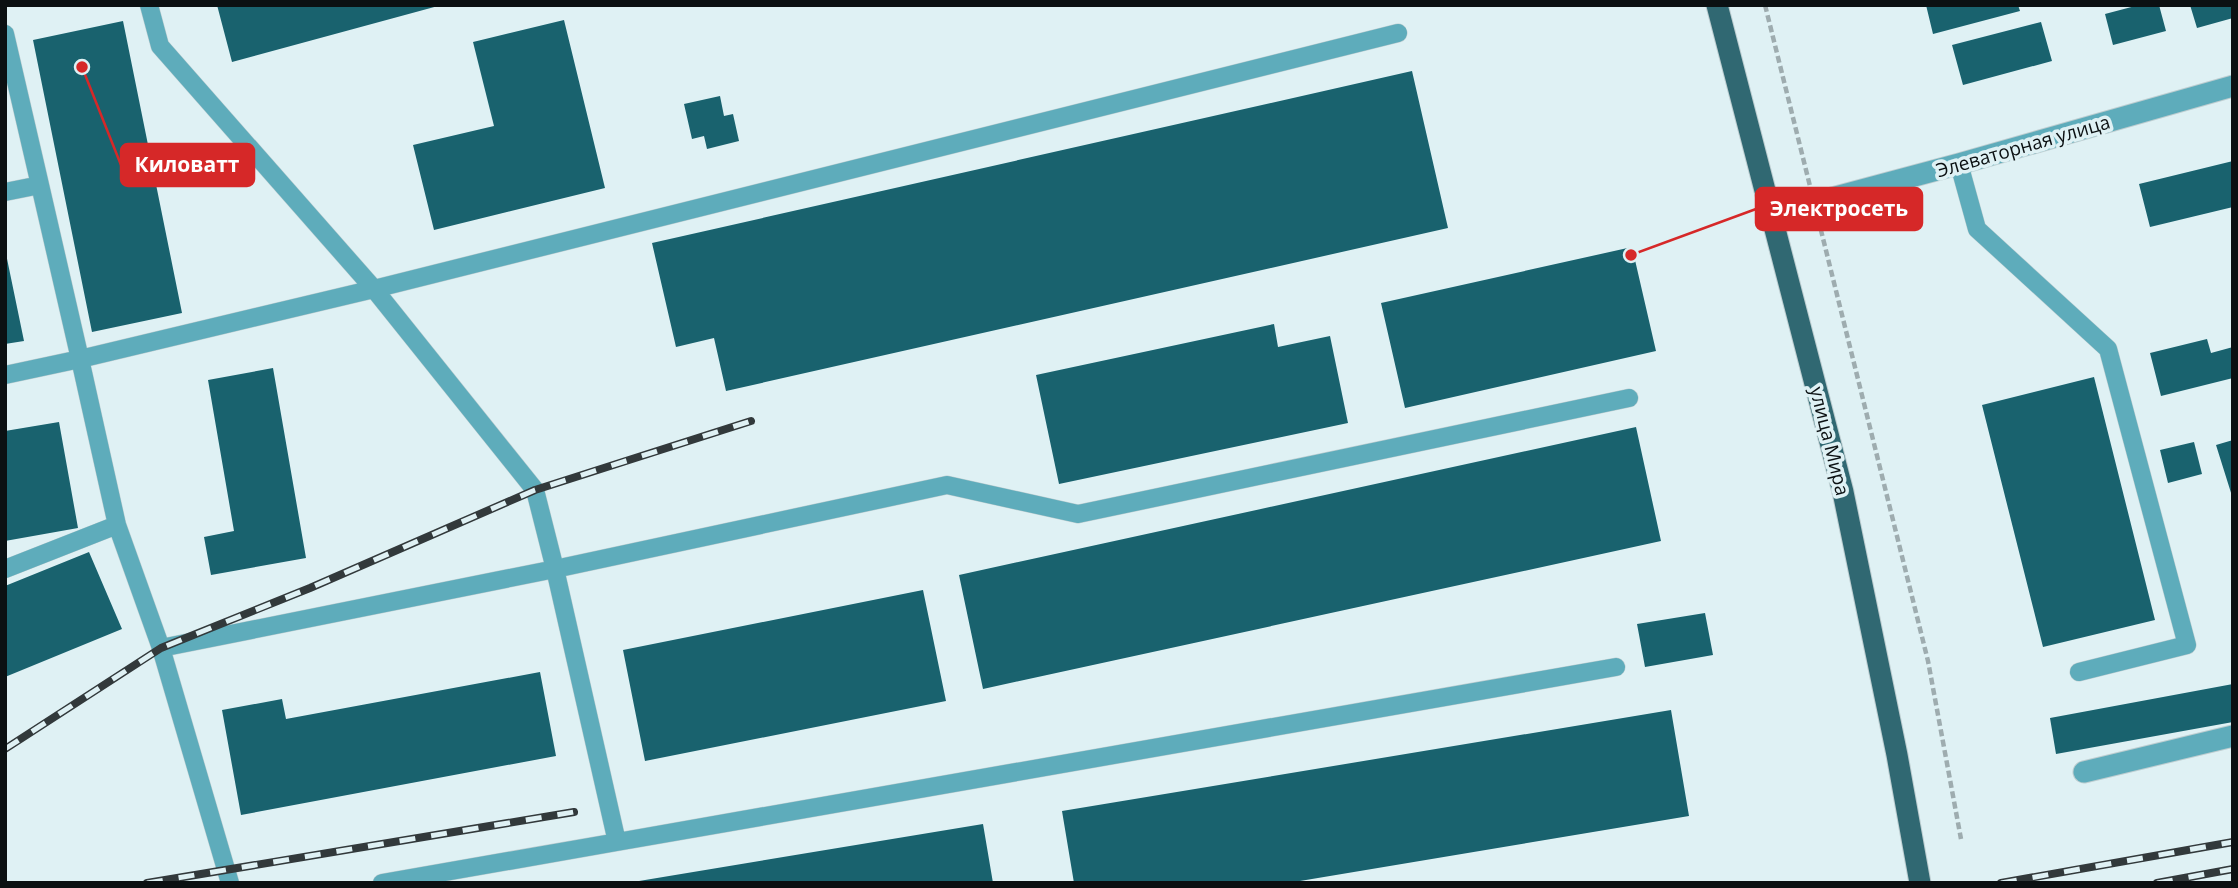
<svg xmlns="http://www.w3.org/2000/svg" width="2238" height="888" font-family="'Open Sans',sans-serif">
<style>
.building{fill:#19626e}
.lines{fill:none;stroke-linecap:round;stroke-linejoin:round}
.service-casing{stroke:#bdcdd0;stroke-width:19}
.minor-casing{stroke:#bdcdd0;stroke-width:23}
.primary-casing{stroke:#bdcdd0;stroke-width:23}
.service{stroke:#5eacbb;stroke-width:18}
.minor{stroke:#5eacbb;stroke-width:21}
.primary{stroke:#306872;stroke-width:21}
.rail-casing{stroke:#32393b;stroke-width:8}
.rail{stroke:#dff1f4;stroke-width:5;stroke-dasharray:16;stroke-linecap:butt}
.path-bridge{stroke:#9eacaf;stroke-width:4.5;stroke-dasharray:7 3.5;stroke-linecap:butt}
.labels{text-anchor:middle;stroke-width:7;stroke-linejoin:round;paint-order:stroke}
.street-label{font-size:19px;fill:#0b1012;stroke:#dff1f4}
.leader{fill:none;stroke:#d62828;stroke-width:2.5}
.callout-dot{fill:#d62828;stroke:#dff1f4;stroke-width:2.5}
.callout{fill:#d62828;stroke:#d62828;stroke-width:2.5}
.callout-label{font-size:21px;text-anchor:middle;font-weight:bold;fill:#fff}
</style>
<rect width="100%" height="100%" fill="#dff1f4"/>
<path class="building" d="M217 5H438V6L232 62Z
M1926 5H2018L2020 11 1933 34Z
M2139 5H2159L2166 31 2113 45 2105 14Z
M2190 5H2233V18L2197 28Z
M564 20 605 188 434 230 413 145 494 126 473 42Z
M123 21 182 313 92 332 33 40Z
M2041 22 2052 61 1963 85 1952 45Z
M1412 71 1448 228 726 391 714 338 676 347 652 243Z
M720 96 724 116 733 114 739 141 707 149 704 136 692 139 684 104Z
M2233 161V207L2150 227 2139 184Z
M1632 247 1656 351 1405 408 1381 303Z
M5 249 24 341 5 344Z
M1274 324 1278 347 1330 336 1348 423 1059 484 1036 375Z
M2207 339 2211 353 2233 347V378L2161 396 2150 353Z
M273 368 306 558 211 575 204 537 234 531 208 380Z
M2094 377 2155 620 2043 647 1982 405Z
M59 422 78 528 5 541V431Z
M1636 427 1661 541 983 689 959 575Z
M2233 440V496H2232L2216 445Z
M2194 442 2202 474 2168 483 2160 450Z
M89 552 122 629 5 677V586Z
M923 590 946 701 645 761 623 650Z
M1705 613 1713 655 1645 667 1637 624Z
M540 672 556 756 241 815 222 710 282 699 286 719Z
M2233 684V722L2056 754 2050 718Z
M1671 710 1689 816 1288 883H1074L1062 811Z
M983 824 993 883H639V881Z"/>
<g class="lines">
<g class="service-casing">
<path id="service" d="M149 5 160 46 374 289 535 490 555 569 947 485 1078 514 1629 398
M5 34 40 185 5 192
M1959 164 1977 229 2108 349 2187 645 2079 672
M40 185 80 359 374 289 1398 33
M5 375 80 359 117 525 5 569
M117 525 161 648 230 883
M161 648 555 569 617 842 1616 667
M382 883 617 842"/>
</g>
<g class="minor-casing">
<path id="minor" d="M1772 214 1959 164 2233 86
M2084 772 2233 736"/>
</g>
<g class="primary-casing">
<path id="primary" d="M1717 5 1843 492 1897 755 1920 883"/>
</g>
<use href="#service" class="service"/>
<use href="#minor" class="minor"/>
<use href="#primary" class="primary"/>
<g class="rail-casing">
<path id="rail" d="M5 749 161 648 310 588 535 490 751 421
M147 883 574 812
M2001 883 2233 842
M2157 883 2233 869"/>
</g>
<use href="#rail" class="rail"/>
<path class="path-bridge" d="M1765 5 1928 661 1961 839"/>
</g>
<g class="labels">
<g class="street-label">
<text transform="translate(2023 146) rotate(-16)" y="7">Элеваторная улица</text>
<text transform="translate(1830 441) rotate(76)" y="7">улица Мира</text>
</g>
</g>
<path class="leader" d="M82 67L121 165M1631 255L1756 209"/>
<g class="callout-dot">
<circle cx="82" cy="67" r="7"/>
<circle cx="1631" cy="255" r="7"/>
</g>
<g class="callout">
<rect x="121" y="144" width="133" height="42" rx="7"/>
<rect x="1756" y="188" width="166" height="42" rx="7"/>
</g>
<g class="callout-label">
<text x="187" y="172">Киловатт</text>
<text x="1839" y="216">Электросеть</text>
</g>
<rect width="2238" height="888" fill="none" stroke="#0b1012" stroke-width="14"/>
</svg>
